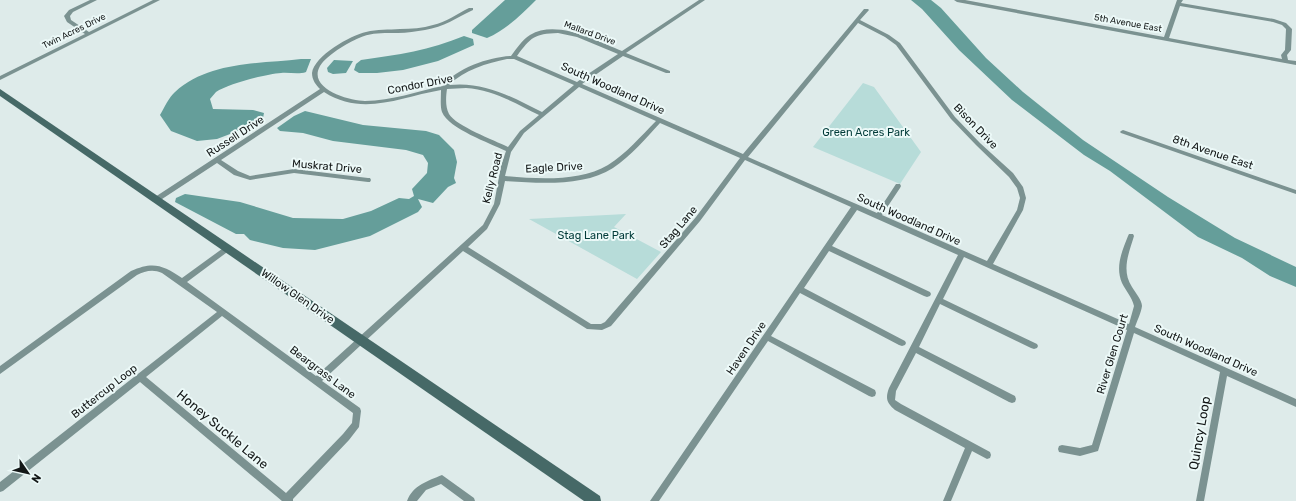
<svg xmlns="http://www.w3.org/2000/svg" width="1296" height="501" font-family="Rubik,sans-serif">
<style>
.green{fill:#b7dcd9}
.water{fill:#659e9a}
.lines{fill:none;stroke-linecap:round;stroke-linejoin:round}
.street{fill:#7b9291;fill-rule:evenodd}
.secondary{fill:#466967;fill-rule:evenodd}
.labels{text-anchor:middle;stroke-width:4;stroke-linejoin:round;paint-order:stroke}
.far-street-label{font-size:9px;fill:#131717;stroke:#ecf9f8}
.street-label{font-size:11px;fill:#131717;stroke:#ecf9f8}
.park-label{font-size:11px;fill:#013b39;stroke:#ecf9f8}
.near-street-label{font-size:13px;fill:#131717;stroke:#ecf9f8}
</style>
<rect width="100%" height="100%" fill="#deebea"/>
<path class="green" d="M863 83 874 87 921 152 900 184 813 147Z
M626 214 614 227 661 252 637 279 529 219Z"/>
<path class="water" d="M505 0H536C522 14 506 30 487 38L472 33V30Z
M911 0H931L941 8 986 58 1023 92 1083 140 1168 197 1235 238 1296 267V287L1270 276 1242 258 1198 237 1110 171 1084 155 1012 100 959 50 922 9Z
M464 36 473 39 474 45 438 61 403 70 377 73H359L354 70 356 64 361 60C398 55 430 50 464 36Z
M301 59H311L306 72C298 75 289 72 281 73 266 74 228 84 216 92 214 94 212 97 210 99L213 109 253 110 264 113 263 118 251 126 217 139 197 141 171 131 160 115C164 108 169 97 175 92 209 61 259 64 301 59Z
M334 60 353 61 346 73 333 74 328 72 327 68Z
M305 111 363 125 426 131 439 135 454 150 457 162 454 178 456 183 448 187 433 203 418 199 422 207 418 212 370 236 315 250 283 248 250 240 244 234H236L175 202 176 198 185 194 240 202 293 218 343 219 371 211 399 198 409 199 414 196 412 189 427 173 428 163 423 155 406 150 333 141 303 133 280 131 277 128 294 116Z"/>
<g class="lines">
<path class="street" d="M90 0H97L73 12 70 16 71 20 89 32 153 0H160L0 80V76L85 34 67 22 64 16 69 10Z
M699 0H705L626 53 670 71V73H666L623 56 582 84 743 154 864 9H868L869 10 860 20 889 35 900 43 955 117 980 143 1013 173 1023 187 1026 198 1023 210 993 264 1129 324 1134 306C1132 297 1126 291 1122 283 1115 267 1122 251 1128 236L1129 234H1133L1134 236C1129 253 1121 270 1132 287 1135 292 1142 300 1142 306 1141 313 1137 321 1135 327L1296 399V407L1227 376 1204 501H1196L1220 372 1134 333 1098 451 1080 456 1059 452 1058 449 1059 446 1062 445 1080 448 1092 445 1127 330 964 257 943 299 1037 344 1038 346 1037 348 1034 349 1031 348 940 304 919 347 1015 396 1016 399 1015 402 1012 403 1009 402 916 353 896 391 895 400 901 404 990 452 991 455 990 458 987 459 972 451 951 501H943L965 448 895 410C887 403 885 399 889 388L958 255 857 210 832 246 930 292 931 294 930 296 927 297 924 296 829 251 804 288 905 341 906 343 905 345 902 346 899 345 800 293 771 336 875 390 876 393 875 396 872 397 869 396 768 341 659 501H650L851 207 745 160 700 221 611 326 602 330 587 329 463 251 322 381 360 408 361 411 359 427 349 440 293 499V501H282L140 382 3 491 0 492V482L217 312 162 273C153 269 145 271 137 275L0 374V366L131 271C153 261 163 265 182 278L226 246H230L231 248 230 250 187 282 316 376 483 225 494 204 501 166 506 151C490 143 449 129 442 112 440 106 441 97 441 90 400 97 363 117 324 92L221 160 238 171 250 176 294 169 368 178H370L371 180 370 182H368L294 173 250 180 234 175 217 163 159 201H155L154 199 155 197 320 89C316 85 312 80 312 73 314 56 351 35 366 32 377 29 389 30 400 29 411 29 423 28 433 25 446 22 457 14 469 8H473V10C456 18 444 27 425 30 416 31 407 33 398 33 385 33 372 32 359 38 347 43 327 55 320 66 307 89 350 101 365 101 392 101 417 91 443 86 456 68 490 57 511 56 517 48 522 40 530 35 557 19 596 41 622 51ZM858 23 885 37 896 45 951 119 976 145 1009 177 1017 188 1020 198 1017 210 987 261 882 215 900 188 901 186 900 184H896L877 213 748 157ZM558 33 577 37 618 54 585 76 577 82 517 56C531 37 534 34 558 33ZM507 59H514L574 85 542 112C512 97 484 81 449 85 464 70 487 63 507 59ZM579 87 656 121C641 136 626 154 608 165 580 182 537 179 505 176L511 152 524 133ZM466 88C493 90 515 103 539 115L520 131 508 147C494 140 456 126 449 114 445 107 446 96 447 89ZM660 123 740 158 696 217 605 322 601 324H591L468 247 487 229 500 204 505 181C538 183 584 187 613 168 631 156 646 138 660 123ZM222 316 353 413 352 423 343 434 286 493 146 377Z
M954 0H965L1164 37 1177 0H1183L1181 3 1274 19 1286 23 1292 29 1291 50 1287 55 1288 60 1296 61V65L957 2ZM1180 6 1273 22 1282 25 1286 29 1285 50 1281 55 1282 59 1169 38Z
M1123 130 1296 190V194L1121 133 1120 132 1121 131Z
M442 475 474 498 475 501H464L441 484 426 490 417 501H407C413 485 428 481 442 475Z"/>
<path class="secondary" d="M0 89 600 496 601 501H584L0 96Z"/>
</g>
<g class="labels">
<g class="far-street-label">
<text transform="translate(1128 23) rotate(10)" y="3">5th Avenue East</text>
<text transform="translate(74 31) rotate(-26)" y="3">Twin Acres Drive</text>
<text transform="translate(590 33) rotate(20)" y="3">Mallard Drive</text>
</g>
<g class="street-label">
<text transform="translate(420 84) rotate(-11)" y="4">Condor Drive</text>
<text transform="translate(613 88) rotate(24)" y="4">South Woodland Drive</text>
<text transform="translate(976 126) rotate(46)" y="4">Bison Drive</text>
<text transform="translate(235 136) rotate(-33)" y="4">Russell Drive</text>
<text transform="translate(1213 152) rotate(19)" y="4">8th Avenue East</text>
<text transform="translate(327 166) rotate(5)" y="4">Muskrat Drive</text>
<text transform="translate(554 167) rotate(-3)" y="4">Eagle Drive</text>
<text transform="translate(492 178) rotate(-76)" y="4">Kelly Road</text>
<text transform="translate(909 219) rotate(24)" y="4">South Woodland Drive</text>
<text transform="translate(678 227) rotate(-50)" y="4">Stag Lane</text>
<text transform="translate(298 296) rotate(35)" y="4">Willow Glen Drive</text>
<text transform="translate(746 348) rotate(-56)" y="4">Haven Drive</text>
<text transform="translate(1206 350) rotate(24)" y="4">South Woodland Drive</text>
<text transform="translate(1112 354) rotate(-73)" y="4">River Glen Court</text>
<text transform="translate(323 372) rotate(37)" y="4">Beargrass Lane</text>
<text transform="translate(104 391) rotate(-38)" y="4">Buttercup Loop</text>
</g>
<g class="park-label">
<text x="866" y="136">Green Acres Park</text>
<text x="596" y="239">Stag Lane Park</text>
</g>
<g class="near-street-label">
<text transform="translate(223 429) rotate(40)" y="5">Honey Suckle Lane</text>
<text transform="translate(1199 433) rotate(-80)" y="5">Quincy Loop</text>
</g>
</g>
<g transform="translate(28 473) rotate(124)" stroke="#ecf9f8" stroke-width="3" paint-order="stroke">
<path d="M0-3L7 15L0 10L-7 15Z" fill="#131717"/>
<text y="-6" font-size="11" font-weight="bold" text-anchor="middle" fill="#131717">N</text>
</g>
</svg>
